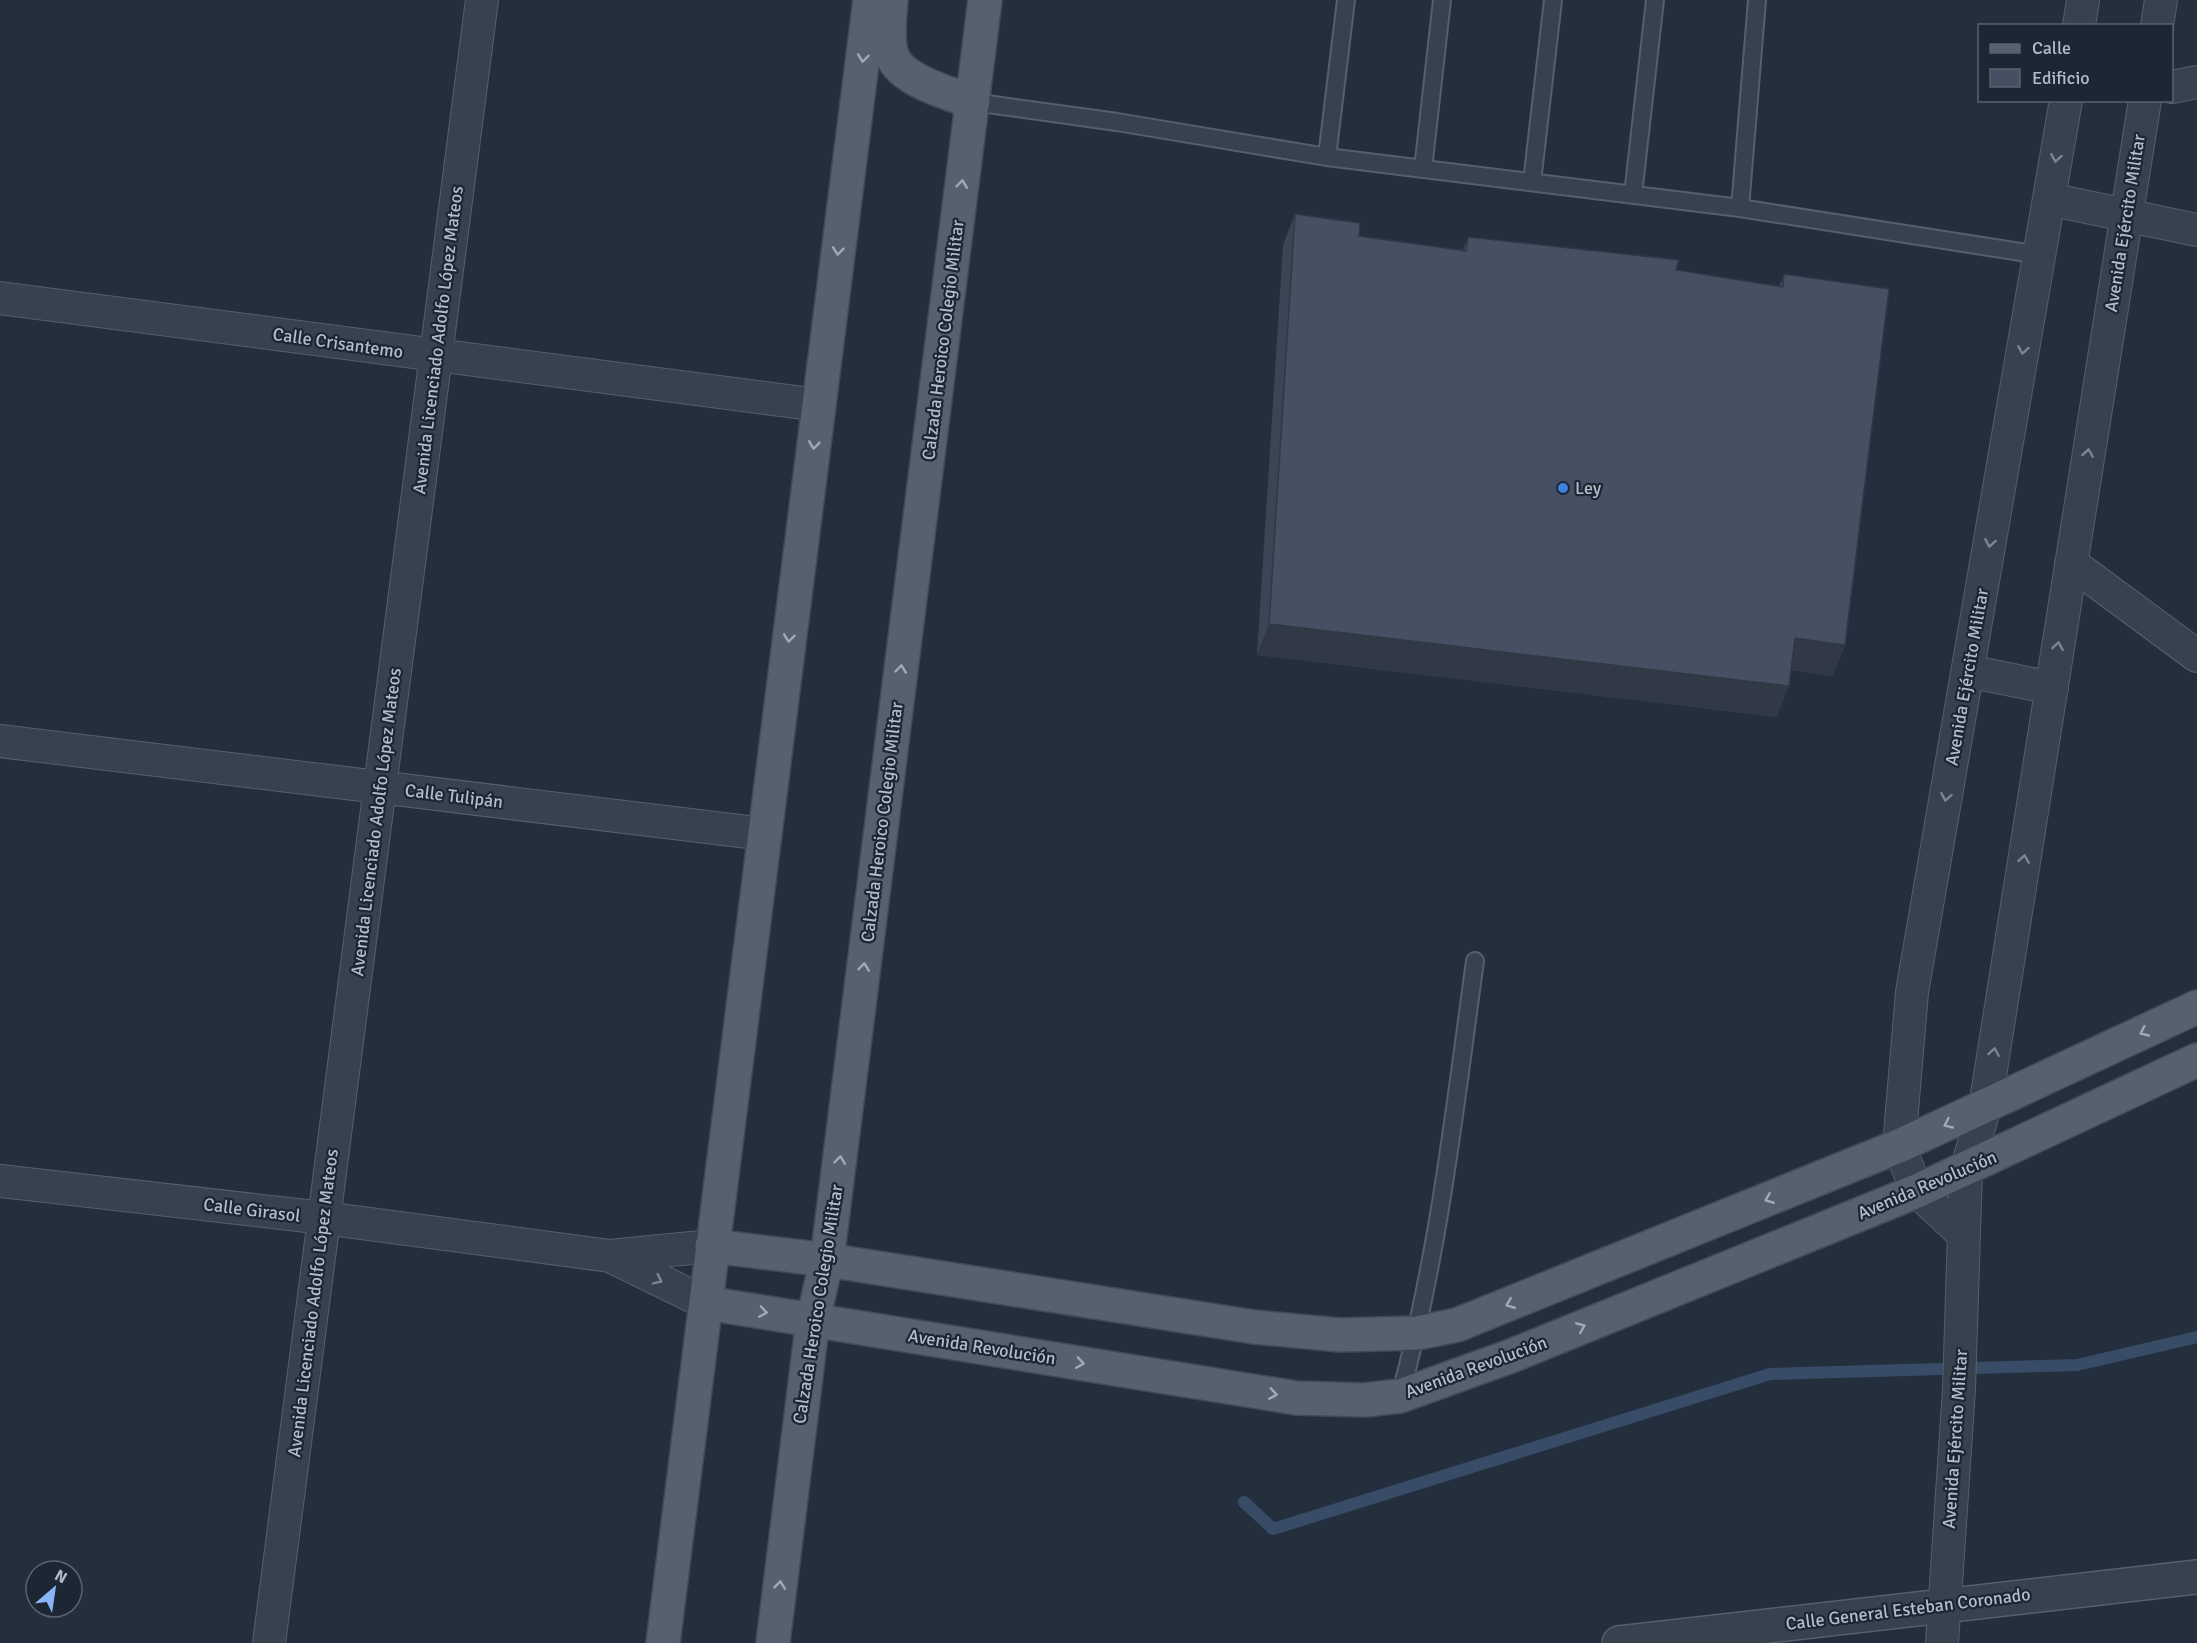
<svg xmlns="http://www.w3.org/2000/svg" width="2197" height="1643" font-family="Signika,sans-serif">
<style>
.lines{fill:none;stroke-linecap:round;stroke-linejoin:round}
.stream{stroke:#394c67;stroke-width:12}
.service-casing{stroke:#565f6c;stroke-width:20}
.minor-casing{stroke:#565f6c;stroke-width:34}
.tertiary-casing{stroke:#565f6c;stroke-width:36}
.primary-casing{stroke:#414a57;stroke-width:36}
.service{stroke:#38414e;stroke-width:16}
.minor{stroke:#38414e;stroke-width:32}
.tertiary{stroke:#38414e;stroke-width:33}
.primary{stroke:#56606e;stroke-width:33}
.wall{fill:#3b4654}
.shaded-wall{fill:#303945}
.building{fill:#455162;stroke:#303945;stroke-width:1.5}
.oneway{stroke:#a1aab7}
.oneway2{stroke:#7c8592}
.shop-dot{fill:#3f7fe0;stroke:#1d2633;stroke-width:2}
.labels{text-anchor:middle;stroke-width:4.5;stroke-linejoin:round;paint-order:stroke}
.street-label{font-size:18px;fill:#b4bcc9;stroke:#1d2633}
.poi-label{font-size:18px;fill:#b4bcc9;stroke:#1d2633;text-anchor:start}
</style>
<rect width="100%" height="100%" fill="#242f3e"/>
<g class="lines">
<path class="stream" d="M1244 1502 1273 1529 1770 1374 2077 1365 2197 1337"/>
<g class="service-casing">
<path id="service" d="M973 102 1117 122 1327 157 1740 208 2039 255
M1327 157 1346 0
M1423 169 1442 0
M1532 182 1553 0
M1633 195 1655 0
M1740 208 1757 0
M1400 1396C1439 1254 1455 1106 1475 961"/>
</g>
<g class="minor-casing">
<path id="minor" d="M2079 26 2083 0
M2157 26 2161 0
M2172 87 2197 82
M2049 199 2197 230
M0 298 819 405
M2071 563 2197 656
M1968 671 2052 688
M0 741 765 834
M0 1181 324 1218 610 1256 712 1246
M1963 1234 1917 1191 1899 1146 1912 992 2066 100
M610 1256 706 1303
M269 1643 482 0
M1942 1643 1959 1389 1966 1170 1985 1107 2145 100"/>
</g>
<g class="tertiary-casing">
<path id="tertiary" d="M1619 1643 2197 1577"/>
</g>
<g class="primary-casing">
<path id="primary" d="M891 0C890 16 887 36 891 52 897 80 949 93 973 102
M712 1246 827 1260 1254 1327 1340 1335 1417 1333 1457 1325 1899 1146 2197 1007
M706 1303 1296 1398 1365 1400 1400 1396 1511 1356 1917 1191 2197 1060
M663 1643 870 0
M773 1643 813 1319 827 1260 985 0"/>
</g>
<use href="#service" class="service"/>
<use href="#minor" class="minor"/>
<use href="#tertiary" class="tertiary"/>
<use href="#primary" class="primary"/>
</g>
<path class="wall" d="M1295 214 1359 236 1463 250 1468 237 1779 287 1784 274 1845 645 1833 676 1791 670 1777 717 1257 655 1283 245Z"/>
<path class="shaded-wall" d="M1269 624 1789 686 1777 717 1257 655Z
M1795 638 1845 645 1833 676 1784 669Z"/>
<path class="building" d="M1295 214 1360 223 1359 236 1466 251 1468 237 1679 260 1676 270 1783 287 1784 274 1889 289 1845 645 1795 638 1789 686 1269 624Z"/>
<defs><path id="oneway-chevron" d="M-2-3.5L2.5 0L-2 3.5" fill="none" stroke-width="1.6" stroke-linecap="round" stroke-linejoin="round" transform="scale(1.5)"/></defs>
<g class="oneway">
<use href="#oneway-chevron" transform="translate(863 58) rotate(97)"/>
<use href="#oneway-chevron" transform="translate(962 184) rotate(-83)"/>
<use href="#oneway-chevron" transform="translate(838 251) rotate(97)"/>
<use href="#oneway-chevron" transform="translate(814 445) rotate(97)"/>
<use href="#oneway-chevron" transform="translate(789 638) rotate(97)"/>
<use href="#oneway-chevron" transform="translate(901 669) rotate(-83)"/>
<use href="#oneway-chevron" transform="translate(864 967) rotate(-83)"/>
<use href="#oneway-chevron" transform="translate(2144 1032) rotate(155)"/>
<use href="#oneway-chevron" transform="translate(1948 1124) rotate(155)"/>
<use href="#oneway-chevron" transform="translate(840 1160) rotate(-83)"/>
<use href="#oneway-chevron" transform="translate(1769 1199) rotate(158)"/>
<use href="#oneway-chevron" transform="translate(1510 1304) rotate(158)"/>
<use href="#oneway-chevron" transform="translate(763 1312) rotate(9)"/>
<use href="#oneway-chevron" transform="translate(1581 1327) rotate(-23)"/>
<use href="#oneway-chevron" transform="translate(1080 1363) rotate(9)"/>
<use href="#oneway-chevron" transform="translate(1273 1394) rotate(9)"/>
<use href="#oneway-chevron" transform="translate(780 1585) rotate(-83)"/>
</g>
<g class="oneway2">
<use href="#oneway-chevron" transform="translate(2056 158) rotate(100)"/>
<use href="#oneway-chevron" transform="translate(2023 350) rotate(100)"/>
<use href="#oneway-chevron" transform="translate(2088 453) rotate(-81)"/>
<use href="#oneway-chevron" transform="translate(1990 543) rotate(100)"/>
<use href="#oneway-chevron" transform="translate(2058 646) rotate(-81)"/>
<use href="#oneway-chevron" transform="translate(1946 797) rotate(100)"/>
<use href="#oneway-chevron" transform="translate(2024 859) rotate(-81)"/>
<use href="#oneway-chevron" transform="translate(1994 1052) rotate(-81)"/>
<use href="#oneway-chevron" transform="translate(658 1280) rotate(26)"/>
</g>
<circle class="shop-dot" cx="1563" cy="488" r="6"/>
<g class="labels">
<g class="street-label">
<text transform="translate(2125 223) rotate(-81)" y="6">Avenida Ejército Militar</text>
<text transform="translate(438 340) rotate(-83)" y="6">Avenida Licenciado Adolfo López Mateos</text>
<text transform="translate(943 340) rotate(-83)" y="6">Calzada Heroico Colegio Militar</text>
<text transform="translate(338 343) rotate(8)" y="6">Calle Crisantemo</text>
<text transform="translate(1967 677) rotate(-80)" y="6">Avenida Ejército Militar</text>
<text transform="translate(454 796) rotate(7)" y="6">Calle Tulipán</text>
<text transform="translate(376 822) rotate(-83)" y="6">Avenida Licenciado Adolfo López Mateos</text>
<text transform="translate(882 822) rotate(-83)" y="6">Calzada Heroico Colegio Militar</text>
<text transform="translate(1927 1185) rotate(-23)" y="6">Avenida Revolución</text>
<text transform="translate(252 1210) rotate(7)" y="6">Calle Girasol</text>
<text transform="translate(313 1303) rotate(-83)" y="6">Avenida Licenciado Adolfo López Mateos</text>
<text transform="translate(818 1304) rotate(-81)" y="6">Calzada Heroico Colegio Militar</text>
<text transform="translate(982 1347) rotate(9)" y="6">Avenida Revolución</text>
<text transform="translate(1476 1367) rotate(-20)" y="6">Avenida Revolución</text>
<text transform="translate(1955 1439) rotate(-86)" y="6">Avenida Ejército Militar</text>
<text transform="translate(1908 1609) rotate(-7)" y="6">Calle General Esteban Coronado</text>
</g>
<g class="poi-label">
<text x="1575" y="494">Ley</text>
</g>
</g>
<rect x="1978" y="24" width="195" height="78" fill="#1d2633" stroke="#59626f" stroke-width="1.5"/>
<rect x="1990" y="44" width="30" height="9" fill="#56606e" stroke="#59626f" stroke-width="1.5"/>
<text x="2032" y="54" font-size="18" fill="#b4bcc9">Calle</text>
<rect x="1990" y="69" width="30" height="18" fill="#455162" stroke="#59626f" stroke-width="1.5"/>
<text x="2032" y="84" font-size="18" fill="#b4bcc9">Edificio</text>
<g transform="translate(54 1589) rotate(29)"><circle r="28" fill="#1d2633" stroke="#59626f" stroke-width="1.5"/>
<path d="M0-4.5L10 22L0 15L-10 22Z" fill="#8ab4f8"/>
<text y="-9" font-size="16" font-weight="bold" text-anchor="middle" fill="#b4bcc9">N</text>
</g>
</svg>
